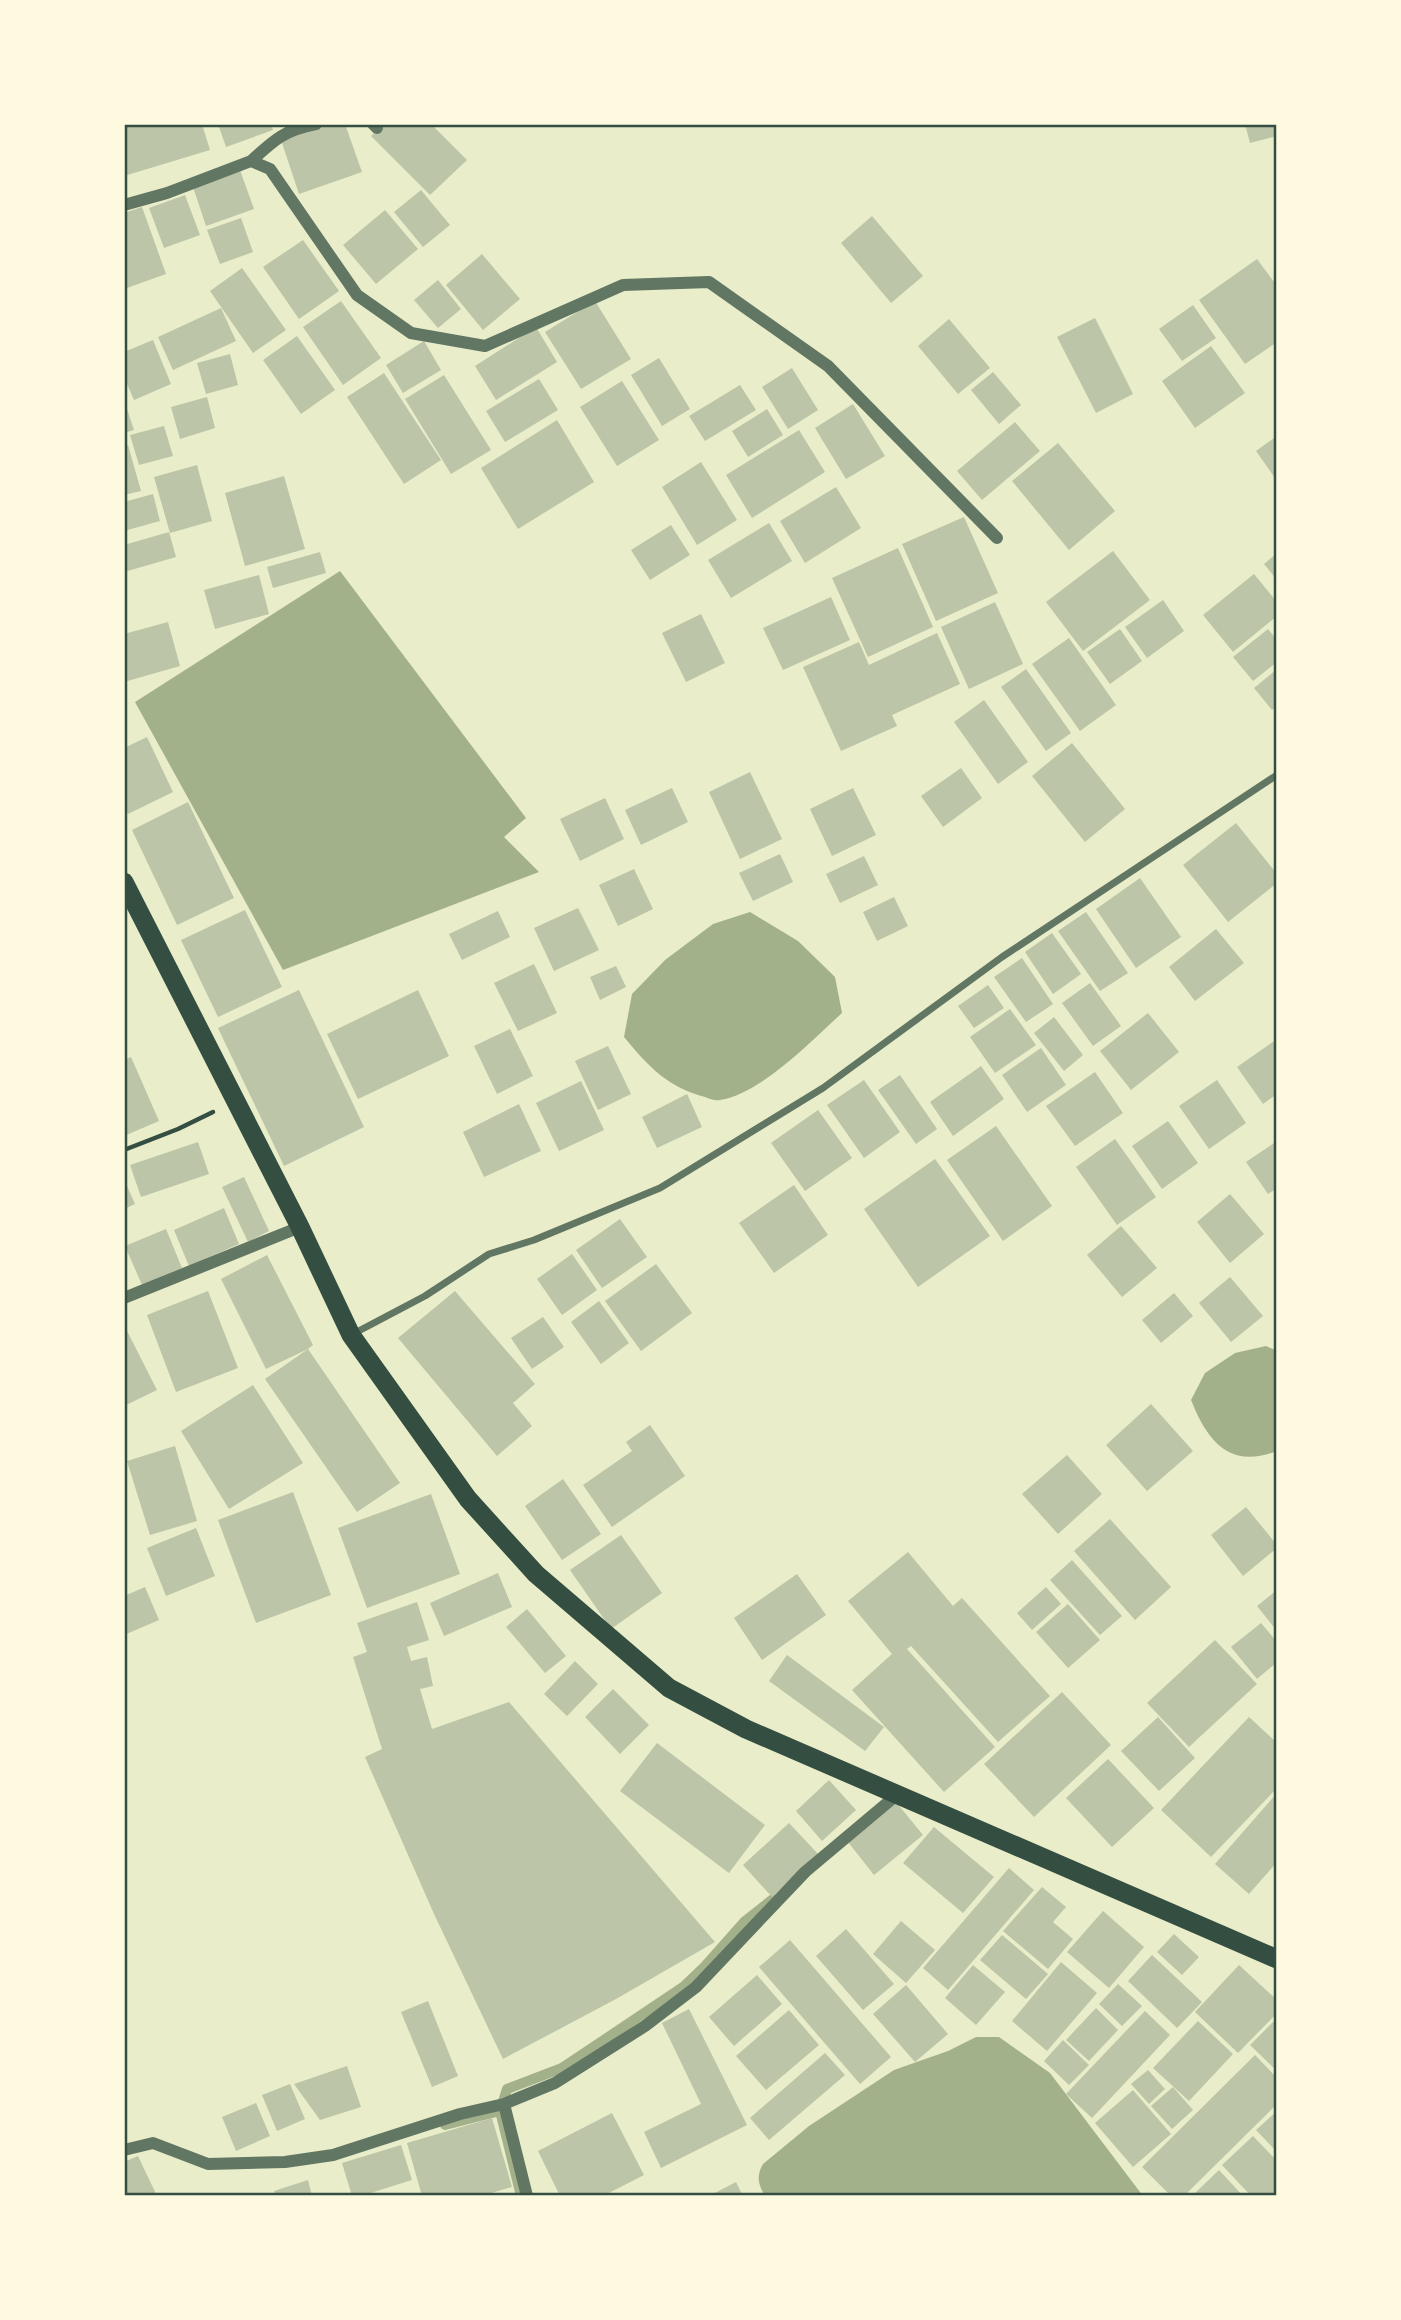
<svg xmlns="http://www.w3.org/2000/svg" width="1401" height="2320" font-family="'Archivo Narrow',sans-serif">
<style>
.water{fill:#a3b18a}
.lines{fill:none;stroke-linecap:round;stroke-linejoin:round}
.stream{stroke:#a3b18a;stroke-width:10}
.building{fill:#bcc5a7}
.path{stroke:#344e41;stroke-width:4.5}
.minor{stroke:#617663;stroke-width:7}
.tertiary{stroke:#617663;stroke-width:12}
.trunk{stroke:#344e41;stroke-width:19}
.neatline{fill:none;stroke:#344e41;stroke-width:2.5}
</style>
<rect width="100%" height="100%" fill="#e9edc9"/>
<path class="water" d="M340 571 526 818 504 837 539 872 283 970 135 702Z
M750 912 798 941 835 977 842 1013C811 1041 762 1093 720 1100 715 1101 710 1099 705 1097 667 1087 648 1066 624 1037L632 994 665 960 713 924Z
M1266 1346 1277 1351V1451C1229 1470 1207 1440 1191 1400L1205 1373 1235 1353Z
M976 2037H999L1050 2073 1143 2196H765C758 2184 756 2176 763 2164L809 2126 894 2070 948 2051Z"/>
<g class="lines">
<path class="stream" d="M445 2125 500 2111
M521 2196 500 2111 507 2089 562 2068 683 1987 705 1966 744 1922 773 1899"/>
</g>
<path class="building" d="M124 124H202L210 150 124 176Z
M218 124H271L273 130 226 147Z
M325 124H345L362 172 299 194 281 140Z
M383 124H431L467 160 430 195 371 136Z
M1245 124H1277V136L1250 143Z
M240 170 254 209 206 226 193 187Z
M421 190 450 225 423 247 394 212Z
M185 195 200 235 164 248 149 208Z
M142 207 166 274 124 289V213Z
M385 210 418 249 376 284 343 245Z
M872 216 923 276 891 303 841 243Z
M241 218 253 252 220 264 207 230Z
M303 240 339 291 299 319 263 267Z
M482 254 520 299 483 330 446 285Z
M1257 259 1277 286V342L1245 364 1199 300Z
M242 268 286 330 253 353 210 291Z
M438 280 461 309 438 328 414 300Z
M341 301 381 358 343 385 303 327Z
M595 301 631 359 581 389 545 332Z
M1193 305 1216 338 1182 361 1159 329Z
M221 308 236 341 173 370 158 337Z
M1095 318 1133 394 1096 413 1057 337Z
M949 319 990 368 958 394 918 346Z
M536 327 557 362 496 400 475 366Z
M297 336 335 390 301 414 263 360Z
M153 340 171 384 134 400 124 377V352Z
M424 341 441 370 403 393 386 365Z
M1211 346 1245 393 1195 428 1162 381Z
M230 354 238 385 206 394 197 363Z
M659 358 690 409 662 426 631 375Z
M792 368 818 410 788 429 762 387Z
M993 372 1021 405 999 424 971 390Z
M384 373 441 460 404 484 347 397Z
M444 375 491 450 451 474 405 399Z
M539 379 558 410 505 442 486 411Z
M622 381 659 440 617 466 580 407Z
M740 385 756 410 705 441 689 416Z
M207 397 215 428 180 439 171 407Z
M853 404 885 456 846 479 815 428Z
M124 406H126L134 430 124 433Z
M767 409 783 435 748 457 732 431Z
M557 420 594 482 518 529 481 468Z
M1015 422 1040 451 982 500 957 471Z
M164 426 173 456 139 465 130 435Z
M799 430 825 472 752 518 726 475Z
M1277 436V481L1256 451Z
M1058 443 1115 511 1069 550 1012 481Z
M128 445 141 491 124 495V446Z
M701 462 737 520 697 545 662 487Z
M197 465 212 521 170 533 154 477Z
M284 476 305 549 245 566 225 493Z
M836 487 861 528 805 563 780 521Z
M153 494 160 521 124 531V502Z
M964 517 998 593 936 621 902 544Z
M769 523 792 561 731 598 708 560Z
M671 525 690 555 650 580 631 550Z
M169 532 176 557 124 572V545Z
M898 548 933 627 868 657 832 578Z
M1113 551 1150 600 1083 651 1046 602Z
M320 552 326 573 273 588 267 567Z
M1277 553V580L1264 564Z
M1254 574 1277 602V616L1233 652 1203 615Z
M259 575 269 614 215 629 204 590Z
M831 597 850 640 783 670 763 628Z
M1163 600 1184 631 1147 658 1125 627Z
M995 602 1023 664 969 689 941 627Z
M701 614 725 663 686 682 662 633Z
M168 622 180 666 124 682V634Z
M1120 629 1142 661 1110 684 1087 652Z
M1268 629 1277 640V662L1253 681 1233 657Z
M937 633 960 684 892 715 897 726 841 751 803 667 859 642 869 665Z
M1069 638 1116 705 1080 731 1032 664Z
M1026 669 1071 733 1046 751 1001 687Z
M1277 669V706L1272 710 1254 688Z
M984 700 1028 762 998 784 954 722Z
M147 737 173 792 128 814 124 806V748Z
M1072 743 1125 809 1085 842 1032 776Z
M961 768 982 798 943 827 921 796Z
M750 772 782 839 740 859 709 792Z
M672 788 688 822 641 845 625 810Z
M853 788 876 835 832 856 810 809Z
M605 798 624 839 580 861 560 819Z
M188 802 234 898 177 925 132 830Z
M1236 823 1277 874V883L1228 922 1183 865Z
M780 854 793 882 753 901 739 873Z
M864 856 878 885 840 903 826 874Z
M634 869 653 909 618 926 599 885Z
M1140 878 1181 937 1136 968 1096 909Z
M894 897 908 926 877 941 863 912Z
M578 908 599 950 554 971 534 928Z
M245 910 282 987 218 1017 181 940Z
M498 911 510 937 462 960 449 934Z
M1086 912 1128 973 1100 991 1058 931Z
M1216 929 1244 963 1195 1001 1169 967Z
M1052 933 1081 974 1053 994 1025 952Z
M1022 958 1053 1004 1026 1022 994 977Z
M534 964 557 1013 518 1031 494 983Z
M616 966 626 987 600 1000 590 977Z
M1090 983 1121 1026 1093 1046 1062 1003Z
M988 985 1004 1008 974 1028 958 1006Z
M299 990 364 1127 284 1166 218 1028Z
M418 990 449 1056 358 1099 327 1034Z
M1010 1009 1036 1045 995 1073 970 1037Z
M1148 1013 1179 1052 1131 1090 1100 1051Z
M1054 1017 1083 1055 1064 1071 1034 1033Z
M510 1029 533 1076 497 1094 474 1046Z
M1277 1039V1094L1263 1104 1237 1067Z
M608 1046 631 1094 598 1110 575 1061Z
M1041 1048 1066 1085 1027 1112 1002 1075Z
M131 1057 159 1121 124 1136V1060Z
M981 1066 1004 1099 953 1136 930 1102Z
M1095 1072 1123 1113 1075 1146 1046 1106Z
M900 1075 937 1129 916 1144 878 1090Z
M864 1080 900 1132 864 1158 827 1105Z
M1217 1080 1246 1123 1209 1149 1179 1106Z
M581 1081 604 1130 559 1151 536 1103Z
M687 1094 702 1127 657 1148 642 1117Z
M519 1104 541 1151 484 1177 463 1132Z
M818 1110 852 1158 805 1191 771 1143Z
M1168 1121 1198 1163 1162 1189 1132 1146Z
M996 1126 1052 1206 1003 1241 947 1160Z
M1115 1139 1156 1197 1117 1225 1076 1167Z
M1277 1141V1188L1268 1194 1246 1162Z
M198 1142 209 1174 141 1197 130 1165Z
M935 1159 990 1236 918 1287 864 1209Z
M244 1177 269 1231 248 1242 222 1187Z
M124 1179 135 1204 124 1209Z
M794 1185 828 1235 774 1273 739 1223Z
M1230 1194 1264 1234 1230 1263 1197 1222Z
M224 1208 239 1244 189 1266 174 1230Z
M620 1219 647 1257 602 1288 576 1250Z
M1121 1226 1157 1268 1122 1297 1087 1255Z
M166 1229 182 1268 142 1285 125 1246Z
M572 1254 597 1290 562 1315 537 1279Z
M267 1255 313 1345 308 1349 400 1483 357 1512 265 1379 308 1349 266 1369 221 1279Z
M656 1264 692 1313 641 1351 605 1301Z
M1230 1277 1263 1316 1231 1342 1199 1303Z
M208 1291 238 1368 176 1392 147 1315Z
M455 1291 535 1384 513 1403 532 1426 497 1456 398 1338Z
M1174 1293 1193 1316 1161 1343 1142 1320Z
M599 1301 629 1343 601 1364 571 1322Z
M543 1317 564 1347 532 1369 511 1338Z
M124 1325 157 1390 124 1406Z
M253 1385 303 1463 229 1509 181 1431Z
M1151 1404 1193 1451 1147 1491 1106 1445Z
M650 1425 685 1476 612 1527 583 1485 632 1451 626 1442Z
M175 1446 197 1521 150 1535 127 1461Z
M1067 1455 1102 1494 1058 1534 1022 1494Z
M563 1479 601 1534 562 1560 525 1506Z
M293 1492 331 1595 256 1623 218 1520Z
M431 1494 460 1574 367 1608 338 1528Z
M1246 1507 1277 1545V1548L1243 1576 1211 1535Z
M1110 1519 1171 1587 1135 1620 1074 1551Z
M196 1528 215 1576 166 1596 147 1548Z
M621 1535 662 1593 611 1629 570 1570Z
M908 1552 953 1606 962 1598 1050 1696 998 1742 911 1646 907 1649 995 1747 944 1792 852 1690 892 1654 848 1601Z
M1072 1560 1122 1616 1100 1635 1050 1580Z
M498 1573 512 1607 444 1636 430 1603Z
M797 1574 826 1615 762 1660 734 1618Z
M145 1587 159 1620 124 1635V1596Z
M1046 1587 1061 1604 1032 1630 1017 1613Z
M1277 1590V1631L1257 1606Z
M417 1602 429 1640 407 1647 411 1661 427 1657 433 1686 420 1689 432 1729 509 1702 715 1942 616 1999 503 2059 434 1914 365 1757 382 1749 353 1657 367 1652 357 1623Z
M1068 1604 1100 1640 1068 1668 1036 1632Z
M527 1609 566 1656 545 1673 506 1627Z
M1261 1623 1277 1642V1662L1257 1679 1231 1647Z
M1215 1640 1257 1684 1189 1747 1147 1703Z
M787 1655 884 1727 865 1751 769 1681Z
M575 1661 598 1684 567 1716 544 1694Z
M613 1689 649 1725 620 1754 585 1717Z
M1062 1692 1111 1745 1034 1817 984 1764Z
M1158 1717 1195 1758 1159 1791 1121 1751Z
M1249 1717 1277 1743V1788L1211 1857 1161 1810Z
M657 1743 765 1825 729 1873 620 1791Z
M1108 1759 1154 1808 1112 1847 1066 1798Z
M829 1780 856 1810 822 1841 796 1811Z
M1277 1793V1862L1249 1894 1215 1864Z
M896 1802 923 1835 874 1875 848 1842Z
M789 1823 819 1855 772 1897 743 1865Z
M934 1827 994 1877 963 1913 903 1863Z
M1009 1868 1034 1890 948 1990 923 1968Z
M1042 1887 1066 1907 1053 1922 1073 1939 1048 1969 1003 1931Z
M1103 1911 1144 1947 1109 1988 1067 1952Z
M901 1921 935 1950 906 1983 873 1954Z
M846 1929 894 1984 863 2010 816 1956Z
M1174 1934 1199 1957 1182 1975 1157 1952Z
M1002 1935 1048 1974 1026 1999 980 1960Z
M790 1940 891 2057 860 2084 759 1967Z
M1152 1955 1202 2002 1177 2028 1128 1981Z
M1061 1962 1097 1993 1047 2051 1012 2021Z
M973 1965 1005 1992 976 2025 945 1998Z
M1239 1965 1277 2000V2013L1238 2053 1195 2012Z
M757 1975 782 2004 734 2046 709 2017Z
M1118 1984 1142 2006 1122 2026 1099 2004Z
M906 1985 948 2034 915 2062 873 2014Z
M428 2001 458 2076 432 2087 401 2012Z
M1096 2008 1118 2030 1089 2061 1066 2040Z
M689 2009 747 2125 661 2168 644 2132 701 2104 662 2023Z
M789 2010 819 2045 766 2090 736 2056Z
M1145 2011 1170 2035 1092 2118 1066 2094Z
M1277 2018V2071L1250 2045Z
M1198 2021 1233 2054 1189 2101 1153 2068Z
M1063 2040 1089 2065 1069 2085 1044 2061Z
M825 2053 845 2075 769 2140 750 2118Z
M1255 2055 1277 2078V2104L1184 2196H1171L1142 2167Z
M347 2066 361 2107 320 2120 294 2084Z
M1148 2070 1165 2089 1149 2104 1131 2084Z
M290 2084 305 2119 277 2131 262 2095Z
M1173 2087 1193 2110 1172 2129 1151 2106Z
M1133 2090 1171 2134 1133 2167 1095 2123Z
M256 2103 270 2136 236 2151 222 2117Z
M1277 2111V2152L1256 2130Z
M612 2113 644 2175 603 2196H560L538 2151Z
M492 2118 512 2187 481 2196H422L407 2143Z
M1253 2136 1277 2161V2196H1251L1222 2165Z
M401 2145 412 2180 361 2196H352L342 2163Z
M138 2156 157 2196H124V2162Z
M1219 2170 1243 2196H1192Z
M308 2180 312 2196H276L274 2191Z
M736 2182 743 2196H709Z"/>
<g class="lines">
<path class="path" d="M124 1150 178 1129 213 1112"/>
<path class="minor" d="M351 1335 425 1296 489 1254 534 1240 660 1188 823 1088 1002 957 1277 775"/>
<path class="tertiary" d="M373 124 377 128
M251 161C274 140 284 130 316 124
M124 205 167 193 251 161 270 169 357 295 411 333 485 346 623 285 709 282 828 366 997 538
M124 1298 300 1227
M504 2104 527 2196
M124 2150 153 2143 208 2164 285 2162 333 2155 460 2114 504 2104 555 2083 645 2026 696 1987 805 1872 899 1793"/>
<path class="trunk" d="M124 882 300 1227 351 1335 468 1499 536 1574 669 1688 746 1729 1277 1959"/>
</g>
<rect width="1401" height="2320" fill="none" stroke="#fefae0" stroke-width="252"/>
<rect x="126" y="126" width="1149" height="2068" class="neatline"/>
</svg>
